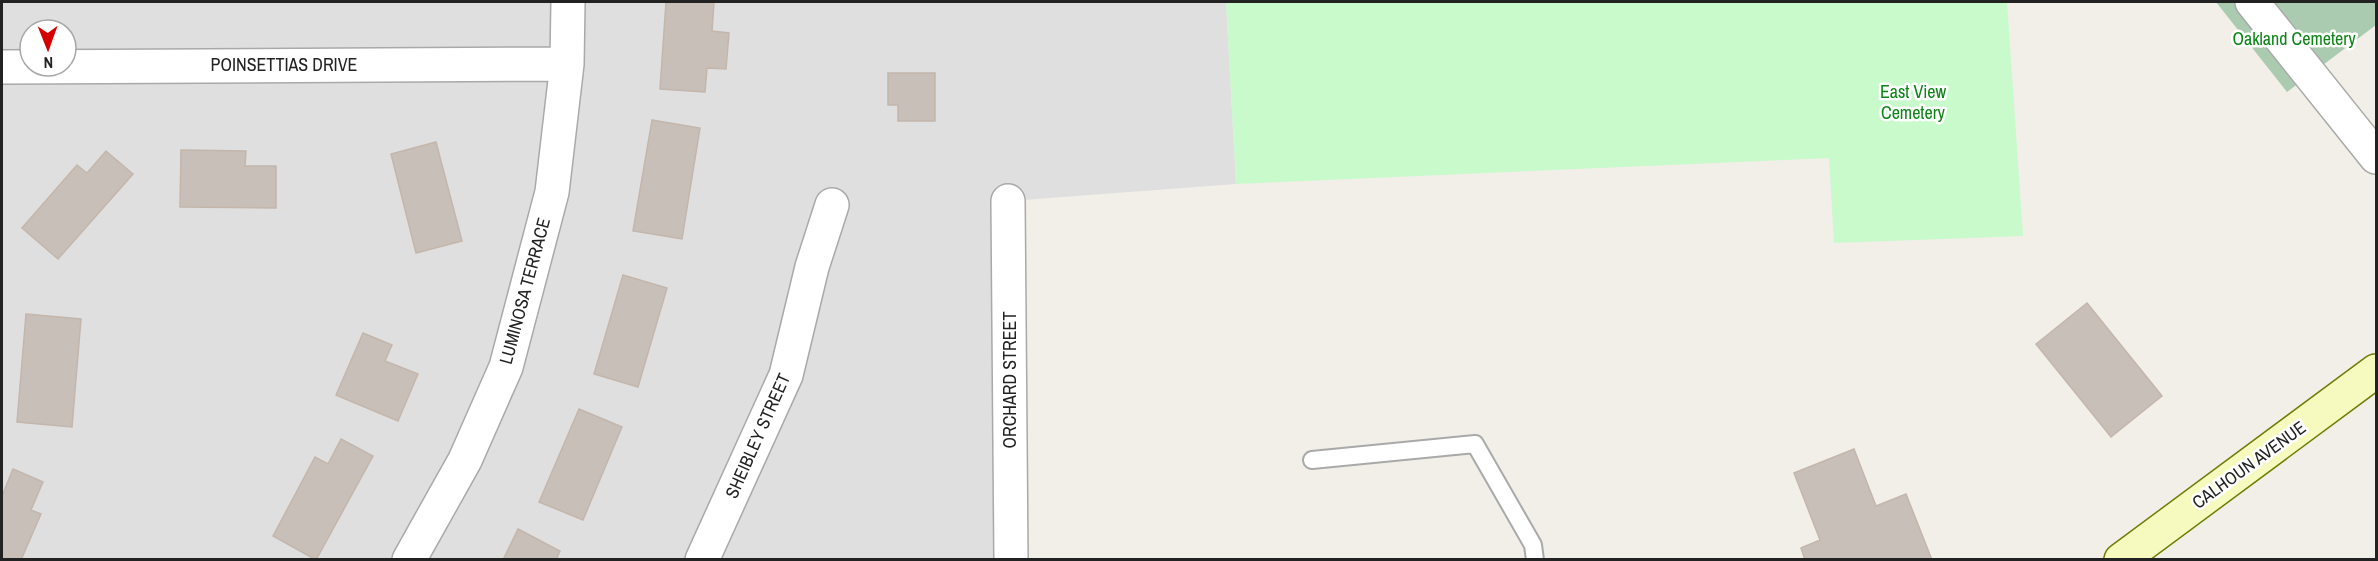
<svg xmlns="http://www.w3.org/2000/svg" width="2378" height="561" font-family="'Archivo Narrow',sans-serif">
<style>
.residential{fill:#e0dfdf;fill-rule:evenodd}
.cemetery{fill:#aacbaf}
.park{fill:#c8facc}
.building{fill:#c7bfb8;stroke:#c4b6ab;stroke-width:1.5}
.lines{fill:none;stroke-linecap:round;stroke-linejoin:round}
.lane-casing{stroke:#a9a9a9;stroke-width:20}
.street-casing{stroke:#a9a9a9;stroke-width:36}
.secondary-casing{stroke:#707d05;stroke-width:36}
.lane{stroke:#fff;stroke-width:16}
.street{stroke:#fff;stroke-width:33}
.secondary{stroke:#f7fabf;stroke-width:33}
.labels{text-anchor:middle;stroke-width:5;stroke-linejoin:round;paint-order:stroke}
.park-label{font-size:18px;fill:#0c8416;stroke:#fff}
.street-label{font-size:18px;fill:#222;stroke:#fff}
</style>
<rect width="100%" height="100%" fill="#f2efe9"/>
<path class="residential" d="M2 2H1226L1236 184 1009 201 1011 559H2ZM30 30H66V66H30Z"/>
<path class="cemetery" d="M2216 2H2376V25L2287 92Z"/>
<path class="park" d="M1226 2H2007L2023 236 1834 243 1829 158 1236 184Z"/>
<path class="building" d="M666 2H714L712 31 729 33 726 69 707 68 705 92 660 89Z
M888 73H935V121H898V105H888Z
M652 120 700 128 682 239 633 231Z
M436 142 462 241 416 253 391 154Z
M181 150 246 151 245 166H276V208L180 207Z
M106 151 133 174 58 259 22 228 77 165 87 173Z
M623 275 667 288 638 387 594 374Z
M2087 303 2162 396 2111 437 2036 344Z
M26 314 81 319 72 427 17 422Z
M363 333 392 345 385 361 418 374 398 421 336 395Z
M579 409 622 427 583 520 539 502Z
M341 439 373 456 316 560 273 536 315 457 328 464Z
M1854 449 1876 506 1906 494 1932 560H1805L1801 548 1820 540 1794 473Z
M13 469 43 482 31 510 41 514 21 560H2V496Z
M518 529 560 551 556 560H503Z"/>
<g class="lines">
<g class="lane-casing">
<path id="lane" d="M1312 460 1475 444 1533 545 1535 560"/>
</g>
<g class="street-casing">
<path id="street" d="M2252 2 2376 157
M2 67 567 64
M1008 201 1011 560
M409 560 465 460 506 367 552 192 567 64 568 2
M702 560 786 375 812 267 832 205"/>
</g>
<g class="secondary-casing">
<path id="secondary" d="M2121 560 2376 371"/>
</g>
<use href="#lane" class="lane"/>
<use href="#street" class="street"/>
<use href="#secondary" class="secondary"/>
</g>
<g class="labels">
<g class="park-label">
<text x="2294" y="45">Oakland Cemetery</text>
<text x="1913" y="98">East View<tspan x="1913" dy="21">Cemetery</tspan></text>
</g>
<g class="street-label">
<text x="284" y="71">POINSETTIAS DRIVE</text>
<text transform="translate(525 291) rotate(-75)" y="6">LUMINOSA TERRACE</text>
<text transform="translate(1010 380) rotate(-90)" y="6">ORCHARD STREET</text>
<text transform="translate(758 436) rotate(-66)" y="6">SHEIBLEY STREET</text>
<text transform="translate(2249 465) rotate(-36)" y="6">CALHOUN AVENUE</text>
</g>
</g>
<rect width="2378" height="561" fill="none" stroke="#222222" stroke-width="6"/>
<g transform="translate(48 48) rotate(179)"><circle r="28" fill="#ffffff" stroke="#a7a7a7" stroke-width="1.5"/>
<path d="M0-4.5L10 22L0 15L-10 22Z" fill="#d40000"/>
<text y="-9" font-size="16" font-weight="bold" text-anchor="middle" fill="#222222">N</text>
</g>
</svg>
